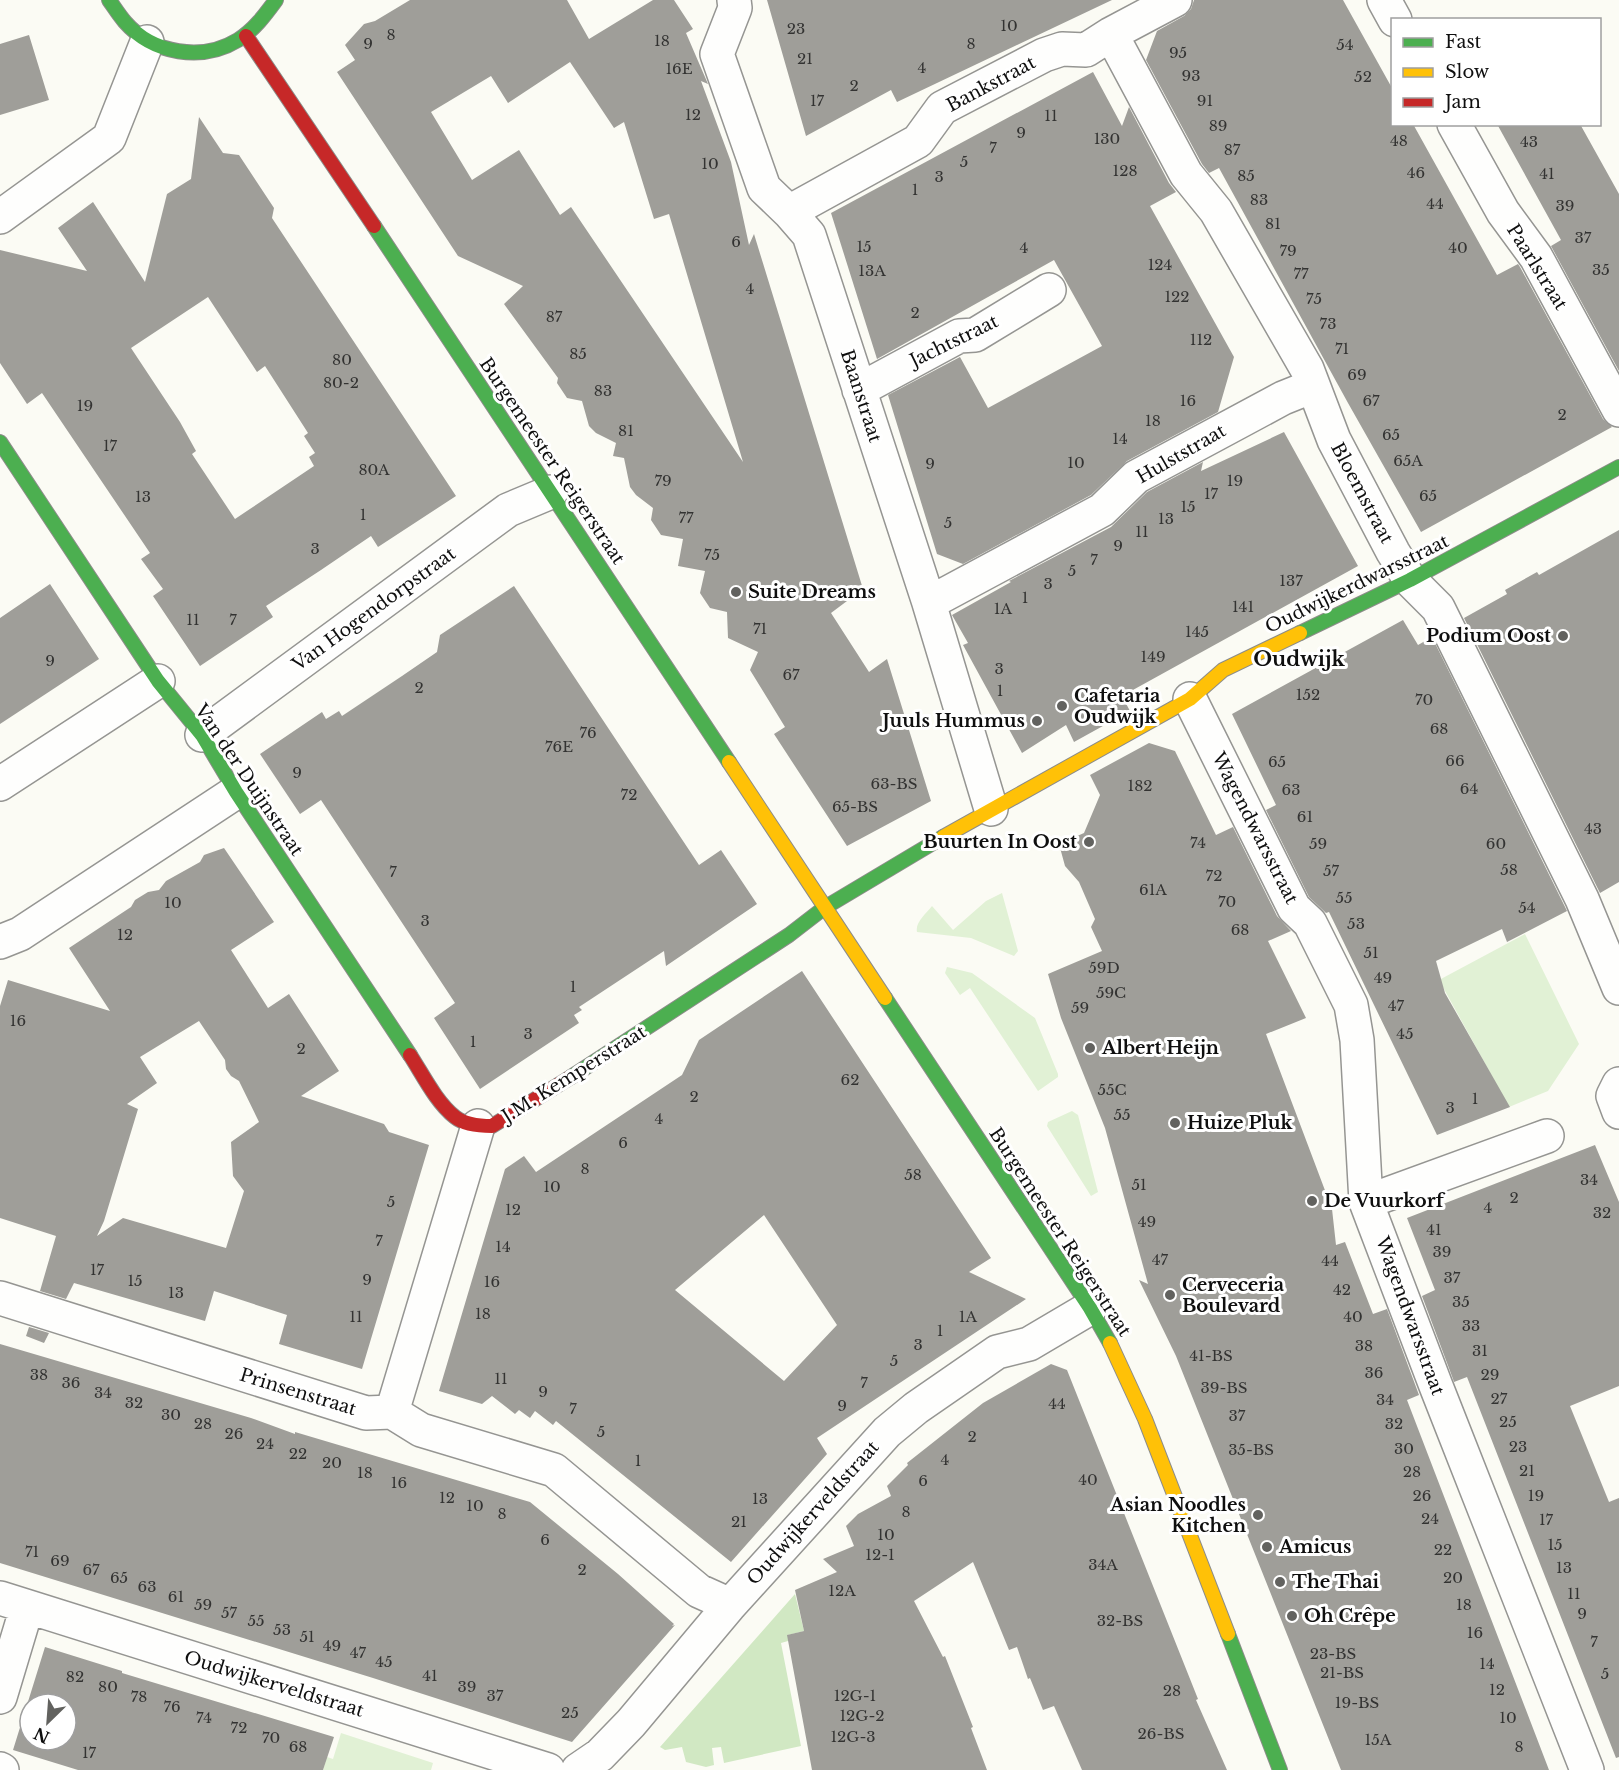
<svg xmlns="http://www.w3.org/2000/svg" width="1619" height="1770" font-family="'Libre Baskerville',serif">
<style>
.green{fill:#e1f1d5}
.forest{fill:#d1e8c3}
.building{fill:#9f9e99;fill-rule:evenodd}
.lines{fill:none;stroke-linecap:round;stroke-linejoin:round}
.street-casing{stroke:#959592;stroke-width:36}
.fast-casing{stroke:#8c8c89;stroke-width:16}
.slow-casing{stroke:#8c8c89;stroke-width:16}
.jam-casing{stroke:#8c8c89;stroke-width:16}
.street{stroke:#fefefd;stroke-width:33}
.fast{stroke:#4caf50;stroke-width:14}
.slow{stroke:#ffc107;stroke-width:14}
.jam{stroke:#c62828;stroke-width:14}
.poi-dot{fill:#62625f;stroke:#fff;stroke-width:2}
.labels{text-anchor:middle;stroke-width:6;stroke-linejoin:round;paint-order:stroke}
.number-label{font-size:15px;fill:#333332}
.street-label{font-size:18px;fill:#0f0f0f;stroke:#fff}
.poi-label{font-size:18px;font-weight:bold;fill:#0f0f0f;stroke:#fff;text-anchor:start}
.neighbourhood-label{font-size:20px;font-weight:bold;fill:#0f0f0f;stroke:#fff}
</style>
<rect width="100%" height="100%" fill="#fbfbf4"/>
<path class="green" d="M1002 893 1018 951 1014 956 971 938 917 932C915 922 926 914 932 906L953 930 986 901Z
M1525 934 1579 1044 1548 1091 1509 1107 1439 980Z
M947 967 972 973 1035 1018 1058 1074V1077L1038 1091 970 988 960 995 945 973Z
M1072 1111 1078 1115 1098 1192 1091 1196 1047 1126 1048 1122Z
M341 1733 433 1763 431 1770H323L327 1757 333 1759Z"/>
<path class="forest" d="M795 1594 804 1631 788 1635V1641L781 1643 801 1746 724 1763 721 1747 712 1748 714 1765 706 1767 686 1762 682 1747 665 1750 660 1747Z"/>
<path class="building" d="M410 0H567L589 39 653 0H674L693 29 686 33 708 84 701 81 731 162 749 245 754 234 863 589 831 613 869 672 887 659 931 801 847 846 774 734 785 727 750 670 758 652 728 638 727 612 710 608 700 593 705 571 678 566 683 539 661 535 651 520 653 508 636 495 630 487 624 458 613 456 616 443 596 433 589 426 582 401 567 398 557 383 558 378 504 304 523 286 458 256 337 72 355 60 345 45 364 24 375 21ZM570 62 614 128 624 122 654 219 669 214 743 462 571 207 560 215 519 150 472 180 431 112 491 76 508 103Z
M767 0H1112L897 102 891 90 806 136Z
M1194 0H1343L1392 88V124H1413L1497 275 1518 264 1520 267 1603 419 1612 427 1421 532 1348 403 1219 168 1209 173 1202 164 1146 60 1157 31 1184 16 1191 9Z
M29 35 49 100 0 115V44Z
M1093 72 1122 126 1129 107 1169 183 1176 192 1150 206 1234 357 1218 412 1127 461 1091 495 963 564 937 554 888 395 960 357 988 408 1102 346 1054 260 877 359 831 213Z
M199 117 223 153 239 155 274 208 272 218 456 496 378 547 371 536 321 570 266 606 273 617 200 666 153 596 163 589 141 559 150 553 42 393 27 404 0 363V250L87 271 58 228 93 202 145 282 167 194 191 179ZM208 297 257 372 265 366 308 433 304 436 315 453 309 457 314 466 235 519 192 454 196 451 180 422 131 348Z
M1497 124H1580L1619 194V371L1551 246 1561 240Z
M1284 432 1358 566 1122 696 1130 711 1074 742 1066 725 1022 753 963 645 968 643 952 615 1011 582 1009 581 1111 527 1147 492 1203 462 1201 471Z
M1619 530V882L1600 893 1464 618 1507 594 1505 590 1537 572 1539 575Z
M50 584 99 659 0 724V618Z
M514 586 699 865 721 850 757 904 666 966 664 951 579 1007 582 1010 574 1015 579 1023 480 1089 434 1018 455 1003 321 800 300 814 260 754 322 712 326 719 339 711 342 716 402 676 437 652 440 635Z
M1403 620 1418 645 1432 637 1567 911 1507 942 1502 929 1436 961 1445 993 1510 1107 1437 1135 1329 912 1326 913 1309 897 1266 810 1276 805 1232 714Z
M1149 743 1175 751 1216 835 1233 827 1277 916 1291 931 1268 941 1306 1018 1266 1034 1332 1209 1336 1245 1345 1242 1373 1314 1387 1309 1419 1395 1407 1400 1549 1770H1341L1176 1356 1139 1280 1148 1284 1105 1128 1061 1018 1048 974 1102 951 1091 927 1095 919 1079 882 1065 866 1059 844 1084 833 1100 795 1090 775Z
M224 848 274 922 231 950 268 1008 289 994 339 1071 301 1096 384 1124 389 1132 429 1145 362 1369 279 1344 287 1315 214 1291 205 1321 74 1283 66 1299 40 1291 56 1236 0 1218V1006L8 980 110 1011 69 948 131 907 135 900 148 892 159 890 166 881 200 862 204 855ZM199 1021 225 1060 226 1069 231 1076 239 1081 259 1122 231 1142 233 1176 244 1191 226 1248 123 1218 97 1236 104 1221 138 1109 127 1104 157 1083 140 1057Z
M802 971 991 1258 969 1272 1026 1299 817 1438 827 1454 731 1562 556 1421 553 1425 535 1411 530 1418 519 1410 515 1414 492 1396 482 1404 439 1391 505 1169 524 1156 536 1172 682 1075 699 1040ZM764 1215 837 1325 784 1381 675 1290Z
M1595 1145 1619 1202V1386L1570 1406 1609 1502 1619 1498V1757L1616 1758 1467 1377 1454 1382 1453 1379 1422 1296 1435 1290 1407 1218Z
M29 1327 49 1333 44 1343 26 1336Z
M0 1344 251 1418 295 1434V1432L530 1502 618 1574 674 1624 672 1626 675 1625 572 1742 373 1678 0 1563Z
M1051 1364 1067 1370 1198 1699 1196 1700 1227 1770H1082L1054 1706 1043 1710 1030 1678 1028 1679 1017 1647 1009 1650 973 1562 914 1601 943 1657 945 1656 973 1727 971 1728 987 1770H812L787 1635 804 1631 795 1590 837 1572 823 1559 854 1546 846 1526 858 1514 891 1496 887 1486 908 1465 907 1463 983 1403Z
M45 1647 122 1671V1673L334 1737 323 1770H78L13 1750ZM30 1704H66V1740H30Z"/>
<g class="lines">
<g class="street-casing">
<path id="street" d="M734 0 735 8 717 54 764 188 789 212 809 235 929 603 991 809
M1384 0 1395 20
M1111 34 1186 174 1216 211 1307 369 1334 440 1393 552 1410 580 1438 608 1582 899 1619 988
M1454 124 1503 212 1536 257 1619 410
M789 212 918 141 942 108 1044 55 1062 49 1086 50 1111 34 1175 0
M0 217 109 138 147 42
M859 390 959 336 975 335 1049 290
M929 603 1102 510 1136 477 1283 398 1313 386
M1190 699 1294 908 1310 923 1351 1005 1357 1040 1366 1202 1436 1386 1587 1770
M202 735 508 510 551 492
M0 784 158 681
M0 942 20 934 236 792
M1619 1084 1613 1096 1619 1112
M1366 1202 1547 1136
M0 1298 366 1413 392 1412 421 1430 554 1470 699 1591 730 1605
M392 1412 478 1126
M0 1598 548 1770
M0 1697 27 1607
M0 1769 2 1770
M578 1770 600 1755 631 1723 730 1605 887 1432 916 1408 997 1352 1029 1344 1090 1308"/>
</g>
<g class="fast-casing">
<path id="fast" d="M109 0C114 7 119 15 125 22 153 54 202 62 238 40 254 30 265 15 276 0
M374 226 729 762
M0 442 158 681 202 735 236 792 410 1055
M1300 633 1410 580 1619 467
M885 998 1090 1308 1110 1343
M571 1077 789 935 824 908 943 837
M1228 1634 1280 1770"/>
</g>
<g class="slow-casing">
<path id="slow" d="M729 762 885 998
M943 837 1190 699 1223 670 1300 633
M1110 1343 1145 1419 1228 1634"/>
</g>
<g class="jam-casing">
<path id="jam" d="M246 36 374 226
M410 1055C423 1075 436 1102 455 1117 465 1125 480 1126 492 1126L571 1077"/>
</g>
<use href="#street" class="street"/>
<use href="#fast" class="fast"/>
<use href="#slow" class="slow"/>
<use href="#jam" class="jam"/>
</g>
<g class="poi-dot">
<circle cx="736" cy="592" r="6"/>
<circle cx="1563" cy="636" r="6"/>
<circle cx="1062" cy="706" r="6"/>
<circle cx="1037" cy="721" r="6"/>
<circle cx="1089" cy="842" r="6"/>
<circle cx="1090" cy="1048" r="6"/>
<circle cx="1175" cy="1123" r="6"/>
<circle cx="1312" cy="1201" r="6"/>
<circle cx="1170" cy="1295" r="6"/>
<circle cx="1258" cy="1515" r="6"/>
<circle cx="1267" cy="1547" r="6"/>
<circle cx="1280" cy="1582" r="6"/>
<circle cx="1292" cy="1616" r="6"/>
</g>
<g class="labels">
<g class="number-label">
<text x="1009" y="31">10</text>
<text x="796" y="34">23</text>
<text x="391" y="40">8</text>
<text x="662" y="46">18</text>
<text x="368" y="49">9</text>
<text x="971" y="49">8</text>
<text x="1345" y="50">54</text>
<text x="1178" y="58">95</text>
<text x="805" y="64">21</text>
<text x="922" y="73">4</text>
<text x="679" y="74">16E</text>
<text x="1191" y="81">93</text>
<text x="1363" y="82">52</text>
<text x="854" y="91">2</text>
<text x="817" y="106">17</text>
<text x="1205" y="106">91</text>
<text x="693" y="120">12</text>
<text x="1051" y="121">11</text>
<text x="1218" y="131">89</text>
<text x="1021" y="138">9</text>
<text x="1107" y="144">130</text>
<text x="1399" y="146">48</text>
<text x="1529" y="147">43</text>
<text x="993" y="153">7</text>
<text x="1232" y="155">87</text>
<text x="964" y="167">5</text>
<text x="710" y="169">10</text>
<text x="1125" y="176">128</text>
<text x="1416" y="178">46</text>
<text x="1547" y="179">41</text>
<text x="1246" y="181">85</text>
<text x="939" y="182">3</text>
<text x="915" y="195">1</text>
<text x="1259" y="205">83</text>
<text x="1435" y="209">44</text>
<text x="1565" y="211">39</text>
<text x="1273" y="229">81</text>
<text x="1583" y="243">37</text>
<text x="736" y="247">6</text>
<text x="864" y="252">15</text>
<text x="1024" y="253">4</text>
<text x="1458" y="253">40</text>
<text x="1288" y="256">79</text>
<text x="1160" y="270">124</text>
<text x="1601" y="275">35</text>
<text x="872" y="276">13A</text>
<text x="1301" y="279">77</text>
<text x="750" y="294">4</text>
<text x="1177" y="302">122</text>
<text x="1314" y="304">75</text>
<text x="915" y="318">2</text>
<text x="554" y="322">87</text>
<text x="1328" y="329">73</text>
<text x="1201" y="345">112</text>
<text x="1342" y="354">71</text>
<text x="578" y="359">85</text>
<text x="342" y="365">80</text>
<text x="1357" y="380">69</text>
<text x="341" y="388">80-2</text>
<text x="603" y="396">83</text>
<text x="1188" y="406">16</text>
<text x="1371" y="406">67</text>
<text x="85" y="411">19</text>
<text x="1562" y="420">2</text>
<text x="1153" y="426">18</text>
<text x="626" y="436">81</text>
<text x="1391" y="440">65</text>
<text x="1120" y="444">14</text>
<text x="110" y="451">17</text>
<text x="1408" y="466">65A</text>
<text x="1076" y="468">10</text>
<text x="930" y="469">9</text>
<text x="374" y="475">80A</text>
<text x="663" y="486">79</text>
<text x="1235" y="486">19</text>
<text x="1211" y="499">17</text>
<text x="1428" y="501">65</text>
<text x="143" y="502">13</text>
<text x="1188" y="512">15</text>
<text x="363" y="520">1</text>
<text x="686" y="523">77</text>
<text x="1166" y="524">13</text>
<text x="948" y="528">5</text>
<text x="1142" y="537">11</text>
<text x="1118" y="551">9</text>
<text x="315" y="554">3</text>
<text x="712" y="560">75</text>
<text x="1094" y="565">7</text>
<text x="1072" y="576">5</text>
<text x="1291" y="586">137</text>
<text x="1048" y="589">3</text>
<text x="1025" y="603">1</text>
<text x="1243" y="612">141</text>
<text x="1003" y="614">1A</text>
<text x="193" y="625">11</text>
<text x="233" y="625">7</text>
<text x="760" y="634">71</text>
<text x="1197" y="637">145</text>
<text x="1153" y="662">149</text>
<text x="50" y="666">9</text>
<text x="999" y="674">3</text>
<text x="791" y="680">67</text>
<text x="419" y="693">2</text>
<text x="1000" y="696">1</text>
<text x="1308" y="700">152</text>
<text x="1424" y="705">70</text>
<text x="1439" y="734">68</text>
<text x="588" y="738">76</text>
<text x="559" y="752">76E</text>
<text x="1455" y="766">66</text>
<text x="1277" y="767">65</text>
<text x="297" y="778">9</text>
<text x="894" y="789">63-BS</text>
<text x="1140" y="791">182</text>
<text x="1469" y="794">64</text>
<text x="1291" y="795">63</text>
<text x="629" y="800">72</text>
<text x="855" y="812">65-BS</text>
<text x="1305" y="822">61</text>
<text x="1593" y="834">43</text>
<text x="1198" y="848">74</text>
<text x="1318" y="849">59</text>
<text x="1496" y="849">60</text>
<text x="1509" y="875">58</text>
<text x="1331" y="876">57</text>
<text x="393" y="877">7</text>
<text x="1214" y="881">72</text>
<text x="1153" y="895">61A</text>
<text x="1344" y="903">55</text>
<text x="1227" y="907">70</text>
<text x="173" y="908">10</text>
<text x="1527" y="913">54</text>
<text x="425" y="926">3</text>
<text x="1356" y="929">53</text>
<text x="1240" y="935">68</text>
<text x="125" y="940">12</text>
<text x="1371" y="958">51</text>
<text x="1104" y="973">59D</text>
<text x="1383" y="983">49</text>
<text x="573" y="992">1</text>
<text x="1111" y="998">59C</text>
<text x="1396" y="1011">47</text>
<text x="1080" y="1013">59</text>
<text x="18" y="1026">16</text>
<text x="528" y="1039">3</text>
<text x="1405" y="1039">45</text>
<text x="473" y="1047">1</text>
<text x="301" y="1054">2</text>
<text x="850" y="1085">62</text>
<text x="1112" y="1095">55C</text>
<text x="694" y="1102">2</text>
<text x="1475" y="1104">1</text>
<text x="1450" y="1113">3</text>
<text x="1122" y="1120">55</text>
<text x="659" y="1124">4</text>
<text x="623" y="1148">6</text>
<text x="585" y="1174">8</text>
<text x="913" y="1180">58</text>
<text x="1589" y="1185">34</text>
<text x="1139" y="1190">51</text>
<text x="552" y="1192">10</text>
<text x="1514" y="1203">2</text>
<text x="391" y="1207">5</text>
<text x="1488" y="1213">4</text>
<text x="513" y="1215">12</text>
<text x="1602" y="1218">32</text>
<text x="1147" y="1227">49</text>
<text x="1434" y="1235">41</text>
<text x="379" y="1246">7</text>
<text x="503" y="1252">14</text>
<text x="1442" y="1257">39</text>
<text x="1160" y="1265">47</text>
<text x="1330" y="1266">44</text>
<text x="97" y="1275">17</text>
<text x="1452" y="1283">37</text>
<text x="367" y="1285">9</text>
<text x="135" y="1286">15</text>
<text x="492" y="1287">16</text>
<text x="1342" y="1295">42</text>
<text x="176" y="1298">13</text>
<text x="1461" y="1307">35</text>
<text x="483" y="1319">18</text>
<text x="356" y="1322">11</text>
<text x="968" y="1322">1A</text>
<text x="1353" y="1322">40</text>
<text x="1471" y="1331">33</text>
<text x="940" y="1336">1</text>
<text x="918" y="1350">3</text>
<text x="1364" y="1351">38</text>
<text x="1480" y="1356">31</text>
<text x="1211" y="1361">41-BS</text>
<text x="894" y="1366">5</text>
<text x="1374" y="1378">36</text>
<text x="39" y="1380">38</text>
<text x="1490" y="1380">29</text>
<text x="501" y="1384">11</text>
<text x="71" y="1388">36</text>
<text x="864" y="1388">7</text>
<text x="1224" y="1393">39-BS</text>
<text x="543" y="1397">9</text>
<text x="103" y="1398">34</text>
<text x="1499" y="1404">27</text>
<text x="1385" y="1405">34</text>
<text x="134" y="1408">32</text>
<text x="1057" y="1409">44</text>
<text x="842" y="1411">9</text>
<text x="573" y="1414">7</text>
<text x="171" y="1420">30</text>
<text x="1237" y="1421">37</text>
<text x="1508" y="1427">25</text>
<text x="203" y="1429">28</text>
<text x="1394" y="1429">32</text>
<text x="601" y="1437">5</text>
<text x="234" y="1439">26</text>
<text x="972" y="1442">2</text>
<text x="265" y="1449">24</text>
<text x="1518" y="1452">23</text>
<text x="1404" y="1454">30</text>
<text x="1251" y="1455">35-BS</text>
<text x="298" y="1459">22</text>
<text x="945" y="1465">4</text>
<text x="638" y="1466">1</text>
<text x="332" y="1468">20</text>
<text x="1527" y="1476">21</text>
<text x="1412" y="1477">28</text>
<text x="365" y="1478">18</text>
<text x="1088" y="1485">40</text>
<text x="923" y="1486">6</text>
<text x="399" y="1488">16</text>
<text x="1422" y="1501">26</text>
<text x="1536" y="1501">19</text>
<text x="447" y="1503">12</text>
<text x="760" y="1504">13</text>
<text x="475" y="1511">10</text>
<text x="906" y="1517">8</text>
<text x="502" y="1519">8</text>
<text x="1430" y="1524">24</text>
<text x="1546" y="1525">17</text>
<text x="739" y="1527">21</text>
<text x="886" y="1540">10</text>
<text x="545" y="1545">6</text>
<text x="1555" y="1550">15</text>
<text x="1443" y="1555">22</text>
<text x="32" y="1557">71</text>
<text x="880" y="1560">12-1</text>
<text x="60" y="1566">69</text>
<text x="1103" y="1570">34A</text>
<text x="1564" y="1573">13</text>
<text x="91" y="1575">67</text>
<text x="582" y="1575">2</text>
<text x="119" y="1583">65</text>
<text x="1453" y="1583">20</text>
<text x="147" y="1592">63</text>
<text x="842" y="1596">12A</text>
<text x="1574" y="1599">11</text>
<text x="176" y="1602">61</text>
<text x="203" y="1610">59</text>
<text x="1464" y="1610">18</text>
<text x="229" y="1618">57</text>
<text x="1582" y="1619">9</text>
<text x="256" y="1626">55</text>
<text x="1120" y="1626">32-BS</text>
<text x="282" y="1635">53</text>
<text x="1475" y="1638">16</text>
<text x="307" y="1642">51</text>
<text x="1594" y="1647">7</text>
<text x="332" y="1651">49</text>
<text x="358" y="1658">47</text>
<text x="1333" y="1659">23-BS</text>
<text x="384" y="1667">45</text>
<text x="1487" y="1669">14</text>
<text x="1342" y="1678">21-BS</text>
<text x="1605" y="1679">5</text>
<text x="430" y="1681">41</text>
<text x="75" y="1682">82</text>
<text x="108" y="1692">80</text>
<text x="467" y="1692">39</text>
<text x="1497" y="1695">12</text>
<text x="1172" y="1696">28</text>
<text x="495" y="1701">37</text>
<text x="855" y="1701">12G-1</text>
<text x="139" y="1702">78</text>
<text x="1357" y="1708">19-BS</text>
<text x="172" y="1712">76</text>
<text x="570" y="1718">25</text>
<text x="862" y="1721">12G-2</text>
<text x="204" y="1723">74</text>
<text x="1508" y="1723">10</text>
<text x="239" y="1733">72</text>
<text x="1161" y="1739">26-BS</text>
<text x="853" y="1742">12G-3</text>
<text x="271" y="1743">70</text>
<text x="1378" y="1745">15A</text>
<text x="298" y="1752">68</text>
<text x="1519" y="1752">8</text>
<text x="89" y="1758">17</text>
</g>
<g class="street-label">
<text transform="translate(991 84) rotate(-28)" y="6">Bankstraat</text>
<text transform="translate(1537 267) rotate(58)" y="6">Paarlstraat</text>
<text transform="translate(954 341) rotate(-26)" y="6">Jachtstraat</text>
<text transform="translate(861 396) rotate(72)" y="6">Baanstraat</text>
<text transform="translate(1181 454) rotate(-30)" y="6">Hulststraat</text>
<text transform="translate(552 461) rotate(56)" y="6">Burgemeester Reigerstraat</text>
<text transform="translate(1362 493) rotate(62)" y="6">Bloemstraat</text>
<text transform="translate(1357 584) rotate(-26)" y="6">Oudwijkerdwarsstraat</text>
<text transform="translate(374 609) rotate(-36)" y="6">Van Hogendorpstraat</text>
<text transform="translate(249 780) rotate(56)" y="6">Van der Duijnstraat</text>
<text transform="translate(1255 828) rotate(63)" y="6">Wagendwarsstraat</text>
<text transform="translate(574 1074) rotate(-32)" y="6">J.M. Kemperstraat</text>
<text transform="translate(1060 1232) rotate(57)" y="6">Burgemeester Reigerstraat</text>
<text transform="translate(1410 1316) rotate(70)" y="6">Wagendwarsstraat</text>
<text transform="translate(298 1392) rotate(17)" y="6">Prinsenstraat</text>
<text transform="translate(813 1513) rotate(-48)" y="6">Oudwijkerveldstraat</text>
<text transform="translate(274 1684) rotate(17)" y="6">Oudwijkerveldstraat</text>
</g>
<g class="poi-label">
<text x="748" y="598">Suite Dreams</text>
<text x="1551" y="642" text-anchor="end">Podium Oost</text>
<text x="1074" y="702">Cafetaria<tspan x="1074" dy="21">Oudwijk</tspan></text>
<text x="1025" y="727" text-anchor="end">Juuls Hummus</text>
<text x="1077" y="848" text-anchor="end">Buurten In Oost</text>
<text x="1102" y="1054">Albert Heijn</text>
<text x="1187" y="1129">Huize Pluk</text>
<text x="1324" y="1207">De Vuurkorf</text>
<text x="1182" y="1291">Cerveceria<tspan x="1182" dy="21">Boulevard</tspan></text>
<text x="1246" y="1511" text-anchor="end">Asian Noodles<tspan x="1246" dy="21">Kitchen</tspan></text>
<text x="1279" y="1553">Amicus</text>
<text x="1292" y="1588">The Thai</text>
<text x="1304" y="1622">Oh Crêpe</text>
</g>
<g class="neighbourhood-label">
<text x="1299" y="666">Oudwijk</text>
</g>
</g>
<rect x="1391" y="18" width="210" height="108" fill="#ffffff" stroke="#9f9f9f" stroke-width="1.5"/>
<rect x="1403" y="38" width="30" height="9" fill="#4caf50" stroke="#9f9f9f" stroke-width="1.5"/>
<text x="1445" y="48" font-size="18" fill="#0f0f0f">Fast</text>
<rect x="1403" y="68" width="30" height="9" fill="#ffc107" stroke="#9f9f9f" stroke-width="1.5"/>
<text x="1445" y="78" font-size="18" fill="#0f0f0f">Slow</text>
<rect x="1403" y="98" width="30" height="9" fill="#c62828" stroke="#9f9f9f" stroke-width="1.5"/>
<text x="1445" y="108" font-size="18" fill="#0f0f0f">Jam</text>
<g transform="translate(48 1722) rotate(205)"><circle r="28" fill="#ffffff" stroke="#9f9f9f" stroke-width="1.5"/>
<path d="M0-4.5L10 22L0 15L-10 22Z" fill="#62625f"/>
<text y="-9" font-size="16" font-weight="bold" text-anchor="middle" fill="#0f0f0f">N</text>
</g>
</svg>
